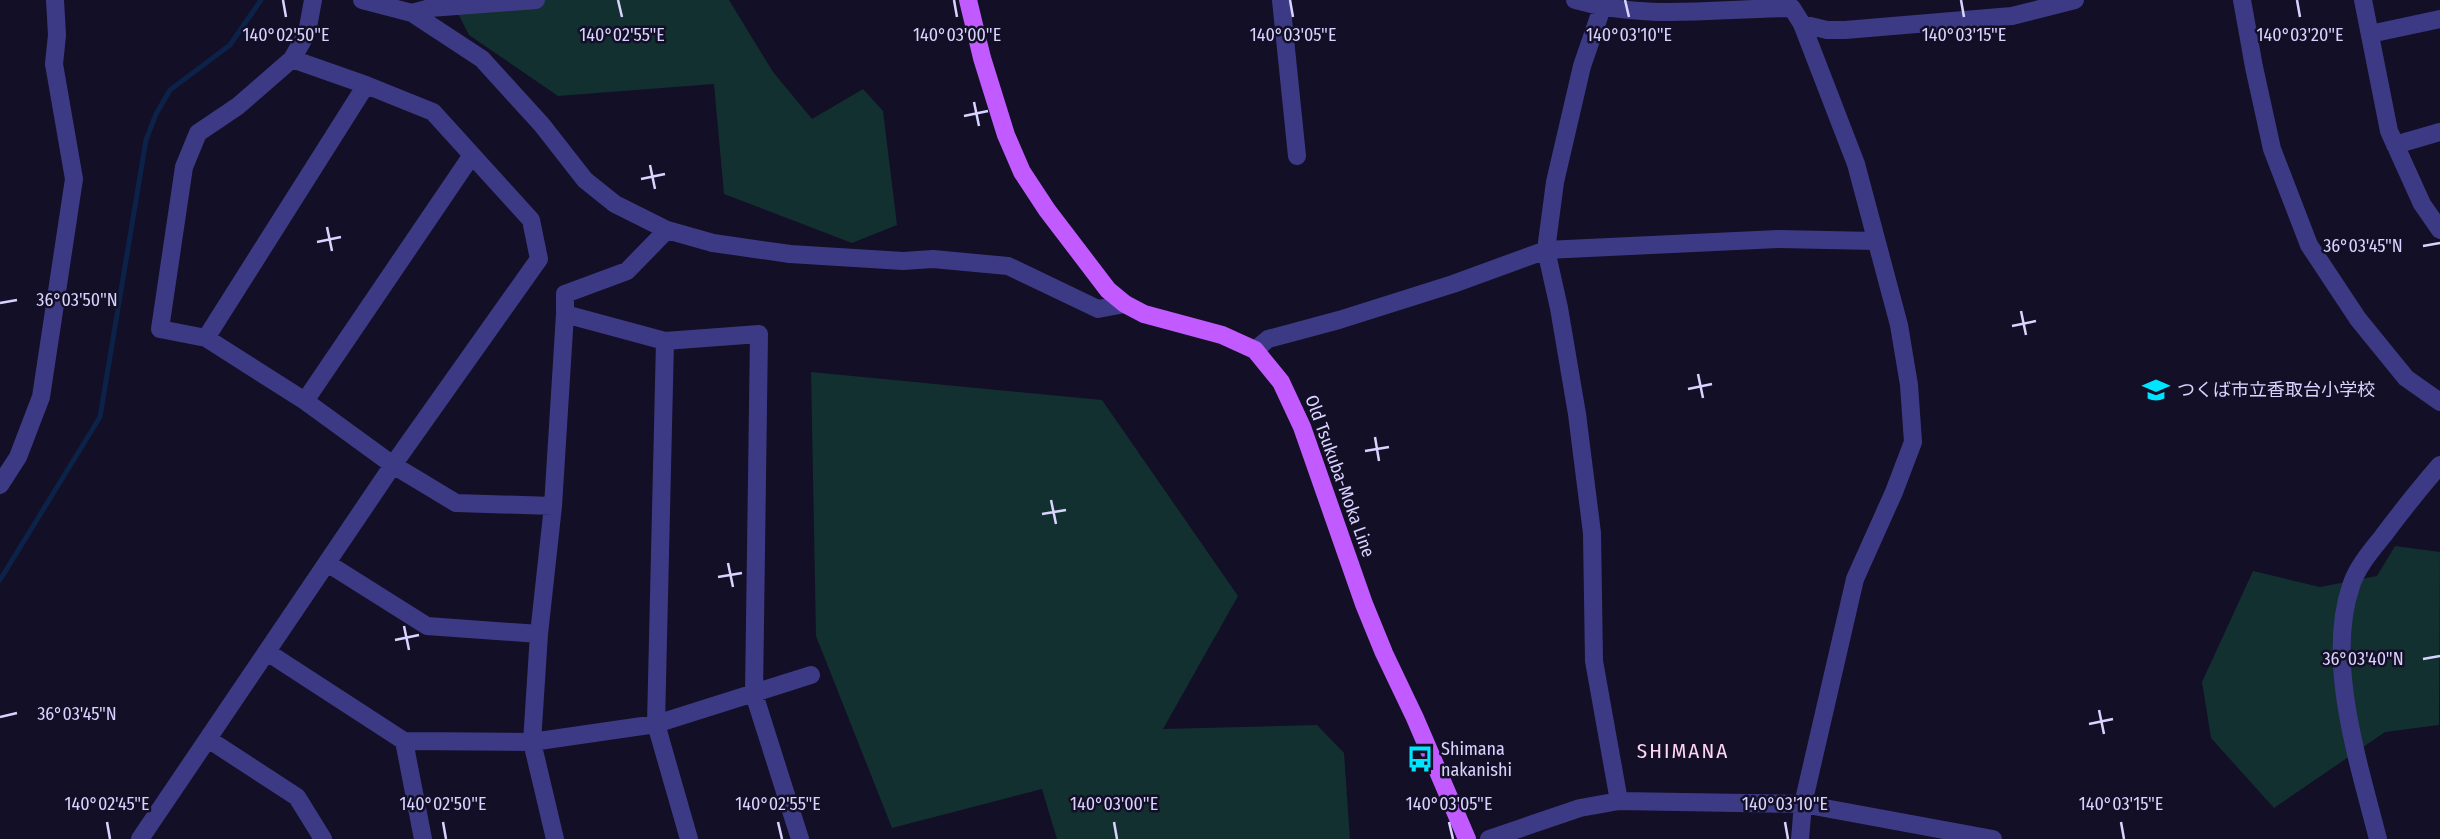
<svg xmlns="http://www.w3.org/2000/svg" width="2440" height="839" font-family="'Fira Sans Condensed','Noto Sans JP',sans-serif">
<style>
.green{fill:#12302f}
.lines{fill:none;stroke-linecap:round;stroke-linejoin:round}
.stream{stroke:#0c2248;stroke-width:5}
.minor{stroke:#3d3a85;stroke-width:18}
.major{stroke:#c25bff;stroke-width:18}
.ticks{fill:none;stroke:#d9d4ff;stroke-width:2.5}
.labels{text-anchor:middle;stroke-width:5;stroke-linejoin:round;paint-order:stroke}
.poi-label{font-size:18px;fill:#d9d4ff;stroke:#130f26;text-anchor:start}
.street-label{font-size:18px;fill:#d9d4ff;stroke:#130f26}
.quarter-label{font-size:21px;letter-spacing:2px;fill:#ffd6f0;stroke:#130f26}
.ticks-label{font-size:18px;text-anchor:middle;fill:#d9d4ff;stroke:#130f26;stroke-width:5;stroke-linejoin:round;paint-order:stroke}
</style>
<rect width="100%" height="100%" fill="#130f26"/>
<path class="green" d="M451 0H729L773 72 812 119 863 89 883 111 897 225 852 243 724 194 714 84 558 96 469 35Z
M811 372 1102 400 1238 596 1163 729 1317 725 1344 753 1350 839H1057L1042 789 892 828 816 636Z
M2395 546 2440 552 2439 725 2385 732 2274 808 2211 738 2202 682 2253 571 2320 587 2377 576Z"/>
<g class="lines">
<path class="stream" d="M0 580 100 417 146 140 156 114 170 90 230 45 261 0"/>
<path class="minor" d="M313 0 307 33 292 59 238 106 198 133 184 167 160 329 206 338 305 401 393 465 456 503 553 506 539 634
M362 0 412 13 482 59 542 125 585 180 615 204 667 230 713 243 790 254 903 261 933 259 1008 266 1098 309 1125 304
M1281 0 1297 156
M1575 0C1645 21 1720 8 1792 8L1802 24 1827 30H1845L2012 16 2075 0
M2242 0 2254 67 2272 149 2309 245 2358 319 2406 378 2440 402
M2363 0 2389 131 2422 204 2440 230
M1602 8 1582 66 1555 182 1546 250 1559 308 1577 414 1592 533 1594 661 1619 801
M412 13 430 8 536 0
M2370 34 2440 19
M2395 145 2440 132
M565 314V294L627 271 667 230
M206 338 366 85
M665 341 759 334 754 694 800 839
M1255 350 1268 339 1339 320 1453 284 1546 250 1778 239 1876 241
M305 401 472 155
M0 485 18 457 41 397 74 179 54 64 57 35 55 0
M553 506 565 314 665 341 656 724 689 839
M327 563 427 626 539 634 532 742 404 741
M267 652 404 741 423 839
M208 739 297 797 323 839
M140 839 393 465 539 259 531 220 433 112 366 85 292 59
M555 839 532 742 656 724 811 675
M1489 839 1580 808 1619 801 1803 804 1993 839
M1800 839 1803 804 1855 579 1894 492 1913 442 1909 385 1899 325 1856 164 1802 24
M2378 839C2359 764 2325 662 2351 586 2357 567 2371 551 2383 536 2401 512 2420 488 2440 465"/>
<path class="major" d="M968 0 982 58 1006 135 1022 172 1047 210 1108 290 1125 304 1144 314 1222 335 1255 350 1281 382 1302 427 1364 604 1384 653 1415 718 1467 839"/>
</g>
<path class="ticks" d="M283 0 286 17M618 0 622 17M954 0 957 17M1290 0 1293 17M1625 0 1629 17M1961 0 1964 17M2297 0 2300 17M974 102 979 126M964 116 988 111M650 165 655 189M641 179 665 174M327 227 332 251M317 242 341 237M2423 246 2440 243M0 303 17 300M2021 311 2026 335M2012 326 2036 321M1698 374 1703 398M1688 389 1712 384M1375 437 1379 461M1365 451 1389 447M1051 500 1056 524M1042 514 1066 510M728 563 733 587M718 577 742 573M404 626 409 650M395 640 419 635M2423 659 2440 656M2099 710 2104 734M0 717 17 713M2089 724 2113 719M107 822 110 839M443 822 446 839M778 822 782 839M1114 822 1117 839M1449 822 1453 839M1785 822 1788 839M2121 822 2124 839"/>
<defs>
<g id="school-bare" transform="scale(2.1)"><path d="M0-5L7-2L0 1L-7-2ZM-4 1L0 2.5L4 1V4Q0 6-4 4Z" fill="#00e5ff" stroke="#130f26" stroke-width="2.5" paint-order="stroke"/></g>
<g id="bus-bare" transform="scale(2.1)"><path d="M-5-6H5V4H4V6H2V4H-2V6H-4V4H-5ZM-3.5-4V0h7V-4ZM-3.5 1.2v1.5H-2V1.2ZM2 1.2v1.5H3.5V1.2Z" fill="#00e5ff" stroke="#130f26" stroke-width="2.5" paint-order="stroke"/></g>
</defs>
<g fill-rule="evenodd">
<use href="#school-bare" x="2156" y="390"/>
<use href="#bus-bare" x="1420" y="759"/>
</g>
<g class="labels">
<g class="poi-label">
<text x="2177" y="396">つくば市立香取台小学校</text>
<text x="1441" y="755">Shimana<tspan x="1441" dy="21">nakanishi</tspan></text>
</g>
<g class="street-label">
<text transform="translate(1340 476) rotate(70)" y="6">Old Tsukuba-Moka Line</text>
</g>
<g class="quarter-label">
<text x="1683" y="758">SHIMANA</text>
</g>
</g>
<g class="ticks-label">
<text x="286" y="41">140°02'50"E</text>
<text x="957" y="41">140°03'00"E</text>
<text x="1293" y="41">140°03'05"E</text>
<text x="1964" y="41">140°03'15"E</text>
<text x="622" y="41">140°02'55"E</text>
<text x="1629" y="41">140°03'10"E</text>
<text x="2300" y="41">140°03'20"E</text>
<text x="2363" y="252">36°03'45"N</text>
<text x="77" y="306">36°03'50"N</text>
<text x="2363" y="665">36°03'40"N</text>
<text x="77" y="720">36°03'45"N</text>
<text x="107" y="810">140°02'45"E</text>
<text x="443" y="810">140°02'50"E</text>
<text x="778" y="810">140°02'55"E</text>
<text x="1114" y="810">140°03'00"E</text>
<text x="1449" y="810">140°03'05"E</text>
<text x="1785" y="810">140°03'10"E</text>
<text x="2121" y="810">140°03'15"E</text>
</g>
</svg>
